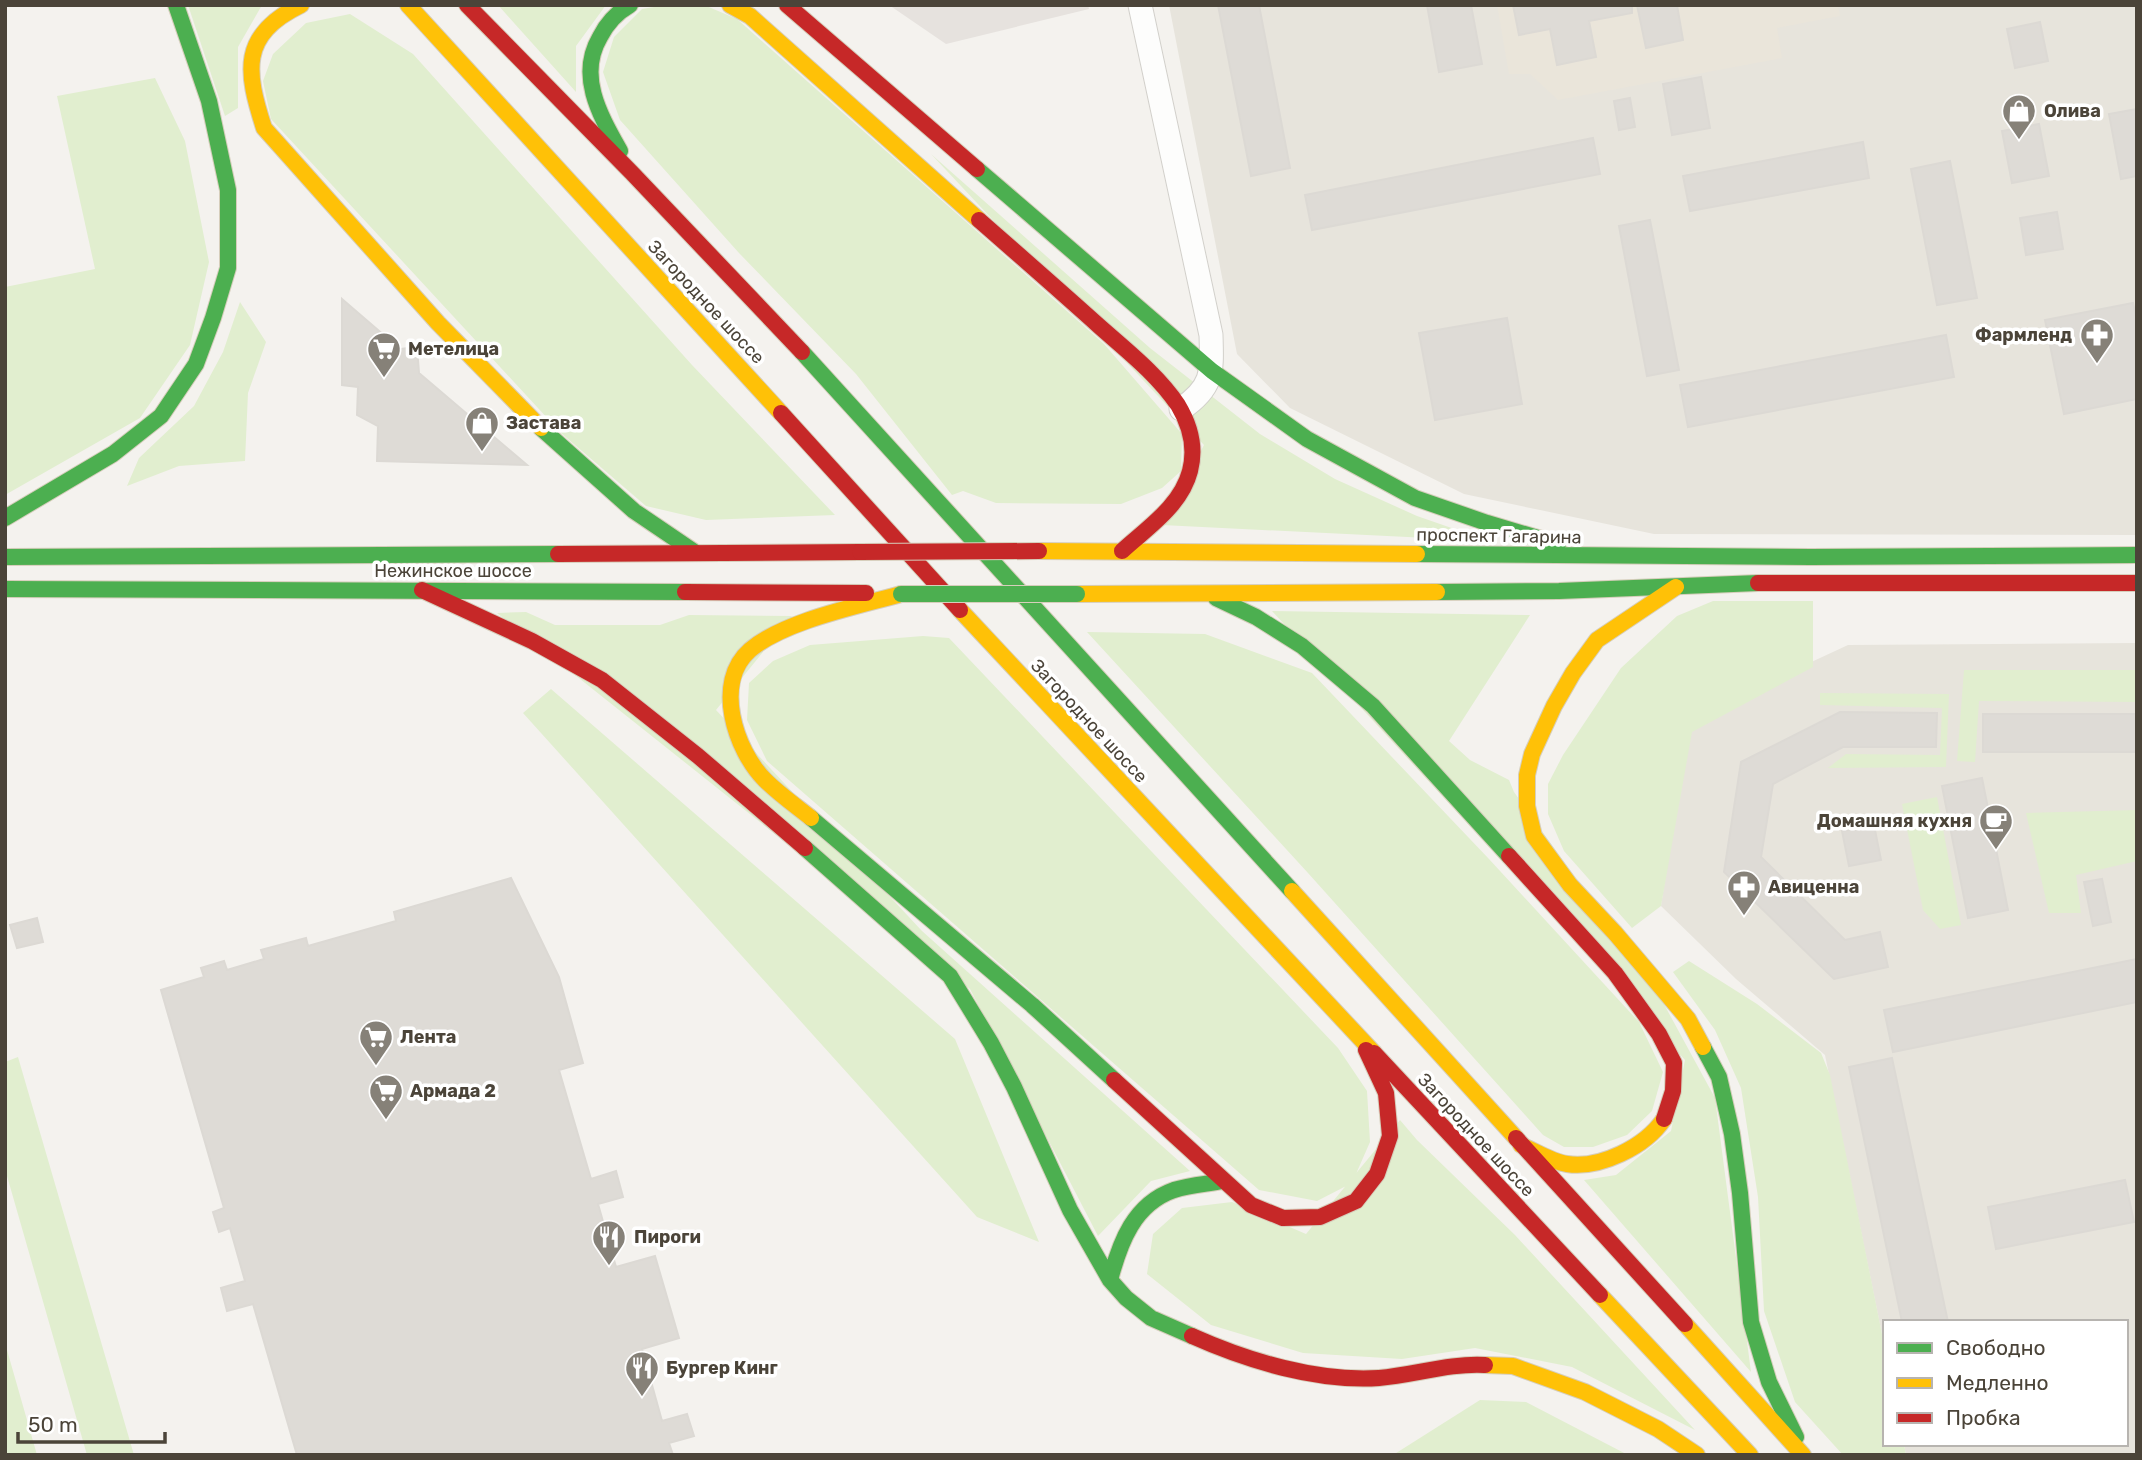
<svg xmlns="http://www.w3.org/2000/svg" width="2142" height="1460" font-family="Rubik,sans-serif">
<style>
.residential{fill:#e7e4dc}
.industrial{fill:#e6e2de}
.education{fill:#eae5da}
.green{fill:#e1eecf}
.building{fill:#dedbd6;stroke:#dcd9d4;stroke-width:2}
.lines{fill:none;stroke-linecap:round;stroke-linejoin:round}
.street-casing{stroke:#d2d0cb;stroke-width:25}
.fast-casing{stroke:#d6cebb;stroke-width:18}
.slow-casing{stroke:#d6cebb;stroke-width:18}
.jam-casing{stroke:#d6cebb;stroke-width:18}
.street{stroke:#fdfdfc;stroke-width:23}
.fast{stroke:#4caf50;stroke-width:16}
.slow{stroke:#ffc107;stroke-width:16}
.jam{stroke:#c62828;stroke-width:16}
.fast-bridge-casing{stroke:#d6cebb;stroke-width:18;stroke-linecap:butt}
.jam-bridge-casing{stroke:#d6cebb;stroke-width:18;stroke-linecap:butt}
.fast-bridge{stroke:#4caf50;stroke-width:16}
.jam-bridge{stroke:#c62828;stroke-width:16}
.labels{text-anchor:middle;stroke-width:7;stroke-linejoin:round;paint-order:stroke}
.poi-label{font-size:18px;font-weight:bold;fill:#4b4439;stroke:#fff;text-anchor:start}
.street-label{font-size:18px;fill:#4b4439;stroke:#fff}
</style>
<rect width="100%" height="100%" fill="#f4f2ee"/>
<path class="residential" d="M1169 5H2137V535L1654 534 1464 494 1290 408 1237 354Z
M2137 643V1455H1906L1904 1444H2126V1322H1885V1349L1825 1055 1736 979 1661 906 1689 719 1848 645Z"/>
<path class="industrial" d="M889 5H1088L1089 9 946 44Z"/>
<path class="education" d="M1497 5H1838L1840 16 1777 28 1782 58 1558 100 1530 74H1509Z"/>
<path class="green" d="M188 5H262L238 47V108L225 116Z
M498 5H606L576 46V92Z
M666 5H704L737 19 1104 344 1182 434 1181 471 1162 488 1121 504 996 503 963 491 952 495 856 374 739 253 620 120 603 72 614 37 642 9Z
M350 14 413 54 692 365 835 515 706 520 646 506 561 433 271 119 263 81 273 54 306 23Z
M155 78 185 141 209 262 190 345 140 418 5 495V287L95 269 57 96Z
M931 154 1150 348 1260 434 1335 479 1417 516 1489 541 1162 525 1204 445Z
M240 302 266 342 248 393 245 461 179 466 127 486 139 458 194 406 223 352Z
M1713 601H1813V667L1692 732 1661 906 1632 928 1564 851 1548 814V784L1563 755 1621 668 1677 616Z
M1272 611 1530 615 1449 741 1470 760 1509 780 1514 792 1659 995 1715 1098 1751 1372 1584 1180 1616 1175 1671 1131 1685 1060Z
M526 612 555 625H660L689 615 792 616 716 710 922 931 1190 1171 1151 1181 1098 1236 970 989 497 613Z
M1087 632 1205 634 1312 673 1489 859 1639 1022 1663 1072 1652 1111 1627 1135 1593 1147H1564L1543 1135 1308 873Z
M923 636 949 638 1338 1048 1367 1091 1370 1142 1352 1183 1317 1201 1259 1190 767 761 747 720 749 683 773 661 810 645Z
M1964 670H2137V702L1979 701 1975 762 1957 761Z
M551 689 955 1039 1039 1242 977 1217 523 713Z
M1820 693 1949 694 1946 767 1828 768 1846 754 1940 755 1942 708 1820 705Z
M1937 797 1961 925 1940 929 1923 910 1902 804Z
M2137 810V861L2076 875 2081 913H2049L2026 813Z
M1689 961 1757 1004 1821 1053 1830 1075 1885 1349V1444H1904L1906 1455H1843L1795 1402 1764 1311 1758 1197 1741 1088 1715 1030 1673 972Z
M18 1057 134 1455H87L5 1169V1062Z
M1400 1120 1417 1140 1515 1235 1695 1430 1572 1367 1475 1348 1402 1359 1303 1353 1211 1325 1147 1274 1153 1234 1182 1208 1232 1202 1306 1234Z
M5 1343 37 1455H5Z
M1480 1400 1526 1402 1628 1455H1393Z"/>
<path class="building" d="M1218 5H1259L1290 168 1251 176Z
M1427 5H1471L1482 64 1439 72Z
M1513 5H1632V13L1589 21 1596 57 1557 65 1550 29 1519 35Z
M1637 5H1677L1683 40 1646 48Z
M2040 22 2048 61 2015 68 2007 29Z
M1701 77 1710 128 1672 135 1663 84Z
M1630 98 1635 127 1619 130 1614 101Z
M2137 109V176L2121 179 2109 114Z
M2039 124 2049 176 2012 183 2002 131Z
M1593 138 1600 174 1312 230 1305 195Z
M1863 142 1869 178 1690 211 1683 176Z
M1950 161 1977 298 1937 305 1911 169Z
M2057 212 2063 249 2026 255 2020 218Z
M1650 220 1679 370 1647 376 1619 226Z
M342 299 400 349 417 347 419 373 527 465 377 461 378 426 357 415 358 387 342 385Z
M2133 303 2137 321V399L2064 414 2045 320Z
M1507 318 1522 404 1435 420 1419 333Z
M1946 335 1954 377 1688 427 1680 385Z
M1840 712 1937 713 1936 747H1843L1773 784 1761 857 1845 940 1880 932 1888 967 1834 979 1724 872 1741 762Z
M1983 714H2137V752H1983Z
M1982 778 2008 910 1968 918 1942 786Z
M1874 825 1881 860 1849 866 1842 831Z
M511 878 559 977 583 1063 559 1070 591 1179 616 1171 623 1197 598 1204 616 1267 655 1256 679 1338 642 1349 662 1421 687 1414 694 1436 669 1443 673 1455H297L253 1304 227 1311 221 1288 245 1281 230 1228 219 1232 213 1212 224 1208 161 990 204 977 201 968 224 961 227 970 264 959 261 950 306 938 308 946 396 921 394 912Z
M2102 879 2111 922 2093 926 2084 882Z
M37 918 43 942 17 948 10 925Z
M2137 959V1002L1893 1052 1884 1010Z
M1892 1058 1948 1322H1902L1849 1067Z
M2125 1180 2134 1222 1996 1249 1988 1207Z"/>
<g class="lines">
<g class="street-casing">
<path id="street" d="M1140 5 1211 335C1212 371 1214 387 1181 409"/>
</g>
<g class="fast-casing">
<path id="fast" d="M620 151C600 115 577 76 600 37 607 23 616 13 630 5
M977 169 1212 371 1307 439 1415 498 1487 523 1558 544
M802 352 1292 891
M541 428 634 511 696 553
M5 518 113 454 161 416 196 364 213 318 228 268V190L209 101 176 5
M1417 554 1811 557 2137 555
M5 557 558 554
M5 589 685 592
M1437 592 1559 591 1758 583
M1216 598 1256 617 1302 646 1373 706 1509 856
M811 818 1032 1005 1114 1080
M805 848 950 976 991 1043 1014 1087 1070 1210 1110 1280 1126 1298 1151 1318 1192 1336
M1703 1047 1719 1077 1732 1134 1740 1193 1751 1322 1769 1382 1796 1437
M1110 1280C1120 1242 1134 1204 1174 1190 1190 1185 1207 1184 1223 1181"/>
</g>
<g class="slow-casing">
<path id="slow" d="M301 5C239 35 246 72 264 128L438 323 541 428
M408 5 781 413
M730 5 750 16 979 220
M1039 551 1417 554
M1676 587 1597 640 1573 673 1554 706 1532 754 1527 775V806L1534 836 1570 885 1615 933 1688 1019 1703 1047
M1077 594 1437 592
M960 610 1374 1053
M811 818C796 806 779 794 765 780 735 750 713 682 750 650 784 621 858 606 901 594
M1292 891 1516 1138
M1521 1145C1535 1151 1552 1162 1567 1164 1600 1169 1645 1147 1664 1119
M1600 1295 1750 1455
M1685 1324 1803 1455
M1485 1365 1513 1366 1585 1392 1658 1429 1697 1455"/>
</g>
<g class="jam-casing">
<path id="jam" d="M467 5 632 173 802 352
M787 5 977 169
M979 220C1019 255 1059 290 1099 326 1126 350 1157 374 1178 405 1190 425 1196 448 1190 471 1181 506 1147 528 1122 551
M781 413 960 610
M558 554 860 552
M1758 583H2137
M422 590 532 641 602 680 698 756 805 848
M685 592 866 593
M1509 856 1615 973 1659 1034 1674 1063 1673 1091 1664 1119
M1374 1053 1600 1295
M1114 1080 1251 1205 1283 1218 1320 1217 1356 1201 1377 1174 1390 1136 1386 1093 1366 1050
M1516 1138 1685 1324
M1192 1336C1248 1361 1317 1382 1379 1378 1415 1375 1449 1363 1485 1365"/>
</g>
<use href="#street" class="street"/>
<use href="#fast" class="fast"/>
<use href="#slow" class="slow"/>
<use href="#jam" class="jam"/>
<g class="fast-bridge-casing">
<path id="fast-bridge" d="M901 594H1077"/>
</g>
<g class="jam-bridge-casing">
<path id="jam-bridge" d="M860 552 1039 551"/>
</g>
<use href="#fast-bridge" class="fast-bridge"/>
<use href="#jam-bridge" class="jam-bridge"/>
</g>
<defs>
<g id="shop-pin" transform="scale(1.75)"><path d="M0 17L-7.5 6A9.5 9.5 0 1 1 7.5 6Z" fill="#868178" stroke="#fff"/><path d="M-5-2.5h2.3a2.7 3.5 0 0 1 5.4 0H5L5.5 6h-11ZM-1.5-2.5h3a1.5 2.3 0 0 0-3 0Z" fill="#fff"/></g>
<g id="pharmacy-pin" transform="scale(1.75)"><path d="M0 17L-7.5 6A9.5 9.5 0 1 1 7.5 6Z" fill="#868178" stroke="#fff"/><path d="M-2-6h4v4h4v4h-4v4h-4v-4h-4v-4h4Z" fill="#fff"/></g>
<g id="supermarket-pin" transform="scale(1.75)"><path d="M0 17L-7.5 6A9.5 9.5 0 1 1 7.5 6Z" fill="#868178" stroke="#fff"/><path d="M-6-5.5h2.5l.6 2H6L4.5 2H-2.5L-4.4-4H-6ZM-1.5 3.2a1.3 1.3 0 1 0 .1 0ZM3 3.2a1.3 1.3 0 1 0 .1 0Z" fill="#fff"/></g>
<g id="cafe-pin" transform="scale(1.75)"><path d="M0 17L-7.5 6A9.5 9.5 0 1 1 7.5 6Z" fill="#868178" stroke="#fff"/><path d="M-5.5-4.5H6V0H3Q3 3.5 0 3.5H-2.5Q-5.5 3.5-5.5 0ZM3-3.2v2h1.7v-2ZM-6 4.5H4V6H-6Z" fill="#fff"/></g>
<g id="restaurant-pin" transform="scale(1.75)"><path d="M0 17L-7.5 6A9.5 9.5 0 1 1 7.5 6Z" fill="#868178" stroke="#fff"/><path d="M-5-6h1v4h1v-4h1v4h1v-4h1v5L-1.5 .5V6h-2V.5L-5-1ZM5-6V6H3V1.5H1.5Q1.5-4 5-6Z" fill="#fff"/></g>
</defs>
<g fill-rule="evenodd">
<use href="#shop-pin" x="2019" y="111"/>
<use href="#pharmacy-pin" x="2097" y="335"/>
<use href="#supermarket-pin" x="384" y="349"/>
<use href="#shop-pin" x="482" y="423"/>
<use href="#cafe-pin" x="1996" y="821"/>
<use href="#pharmacy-pin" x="1744" y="887"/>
<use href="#supermarket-pin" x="376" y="1037"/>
<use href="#supermarket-pin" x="386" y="1091"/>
<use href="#restaurant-pin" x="609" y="1237"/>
<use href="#restaurant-pin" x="642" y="1368"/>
</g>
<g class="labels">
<g class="poi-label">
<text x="2044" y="117">Олива</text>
<text x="2072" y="341" text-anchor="end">Фармленд</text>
<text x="408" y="355">Метелица</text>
<text x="506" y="429">Застава</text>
<text x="1972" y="827" text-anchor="end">Домашняя кухня</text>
<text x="1768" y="893">Авиценна</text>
<text x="400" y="1043">Лента</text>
<text x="410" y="1097">Армада 2</text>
<text x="634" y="1243">Пироги</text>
<text x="666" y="1374">Бургер Кинг</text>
</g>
<g class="street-label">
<text transform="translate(706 302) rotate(47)" y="6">Загородное шоссе</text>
<text transform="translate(1499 536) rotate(1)" y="6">проспект Гагарина</text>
<text x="453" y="577">Нежинское шоссе</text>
<text transform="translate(1089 721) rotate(47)" y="6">Загородное шоссе</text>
<text transform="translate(1476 1135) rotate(47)" y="6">Загородное шоссе</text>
</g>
</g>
<rect width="2142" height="1460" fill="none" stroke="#4b4439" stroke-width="14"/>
<rect x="1883" y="1320" width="245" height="126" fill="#ffffff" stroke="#b7b4b0" stroke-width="2"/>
<rect x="1897" y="1343" width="35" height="10" fill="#4caf50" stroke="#b7b4b0" stroke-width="2"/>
<text x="1946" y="1355" font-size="21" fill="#4b4439">Свободно</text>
<rect x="1897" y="1378" width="35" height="10" fill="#ffc107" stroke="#b7b4b0" stroke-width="2"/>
<text x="1946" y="1390" font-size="21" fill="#4b4439">Медленно</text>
<rect x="1897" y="1413" width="35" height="10" fill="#c62828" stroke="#b7b4b0" stroke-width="2"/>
<text x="1946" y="1425" font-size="21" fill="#4b4439">Пробка</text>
<path d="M18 1432v10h147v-10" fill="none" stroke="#4b4439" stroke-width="3.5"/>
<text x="28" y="1432" font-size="21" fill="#4b4439" stroke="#ffffff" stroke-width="5" paint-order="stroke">50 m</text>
</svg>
